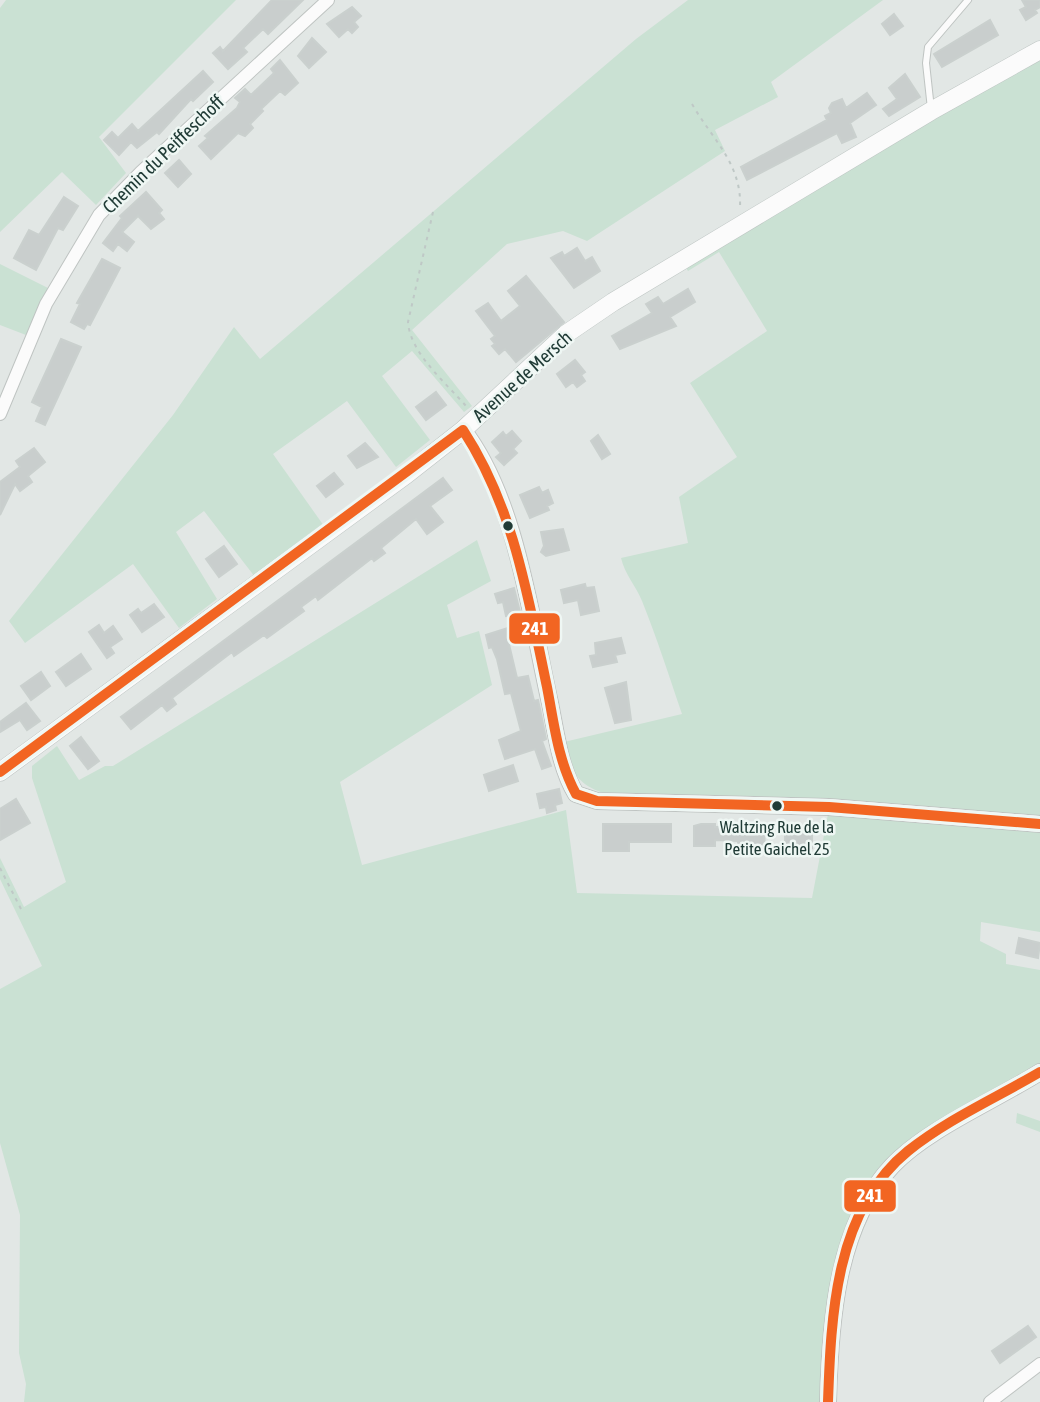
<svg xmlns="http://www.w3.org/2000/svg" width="1040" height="1402" font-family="'Asap Condensed',sans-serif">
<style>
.green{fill:#cae1d3}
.building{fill:#c9cecd;stroke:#cad0ce;stroke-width:2}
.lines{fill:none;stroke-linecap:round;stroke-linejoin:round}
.service-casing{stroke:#bfc4c2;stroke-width:8}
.minor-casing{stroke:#bfc4c2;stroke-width:14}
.tertiary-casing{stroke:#bfc4c2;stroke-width:18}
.secondary-casing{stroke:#bec5c3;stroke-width:19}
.path{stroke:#bfc8c6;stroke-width:2;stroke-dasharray:3.5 5;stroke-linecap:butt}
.service{stroke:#fbfbfb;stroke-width:6}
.minor{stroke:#fbfbfb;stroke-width:12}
.tertiary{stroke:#fbfbfb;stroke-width:16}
.secondary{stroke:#fbfbfb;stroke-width:18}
.bus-1-casing{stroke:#eff7f4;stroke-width:16}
.bus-1{stroke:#f26522;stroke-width:10}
.bus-dot{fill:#203b36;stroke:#eff7f4;stroke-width:2.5}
.labels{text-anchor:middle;stroke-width:5;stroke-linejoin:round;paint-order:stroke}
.bus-label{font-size:17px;fill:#203b36;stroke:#eff7f4}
.street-label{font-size:19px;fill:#203b36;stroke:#eff7f4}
.line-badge{stroke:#eff7f4;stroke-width:2.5}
.badge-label{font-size:19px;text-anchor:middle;font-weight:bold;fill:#fff}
</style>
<rect width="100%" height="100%" fill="#e2e7e5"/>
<path class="green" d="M6 0H236L99 137 126 173 96 205 62 172 0 232V8Z
M688 0H883L771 82 778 97 715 130 725 151 587 241 563 231 507 244 412 330 472 406 464 412 412 351 382 376 430 440 396 467 347 401 273 454 324 526 255 577 204 511 176 532 217 599 179 628 133 564 25 643 9 621 173 415 234 327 260 359 636 39Z
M1040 50V932L981 922 980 941 1006 954V964L1040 970V1081C998 1107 927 1139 896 1174 847 1230 837 1331 823 1402H24L26 1384 19 1353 20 1215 0 1143V989L42 966 0 879V858L24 907 66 882 32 778V766L57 746 79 780 105 766H113L477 540 491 581 447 605 457 638 479 631 492 685 340 782 362 865 566 810 577 893 812 898 828 814 606 794C574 783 573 772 564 742L682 714C669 676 657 638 642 601 636 586 625 575 621 558L688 543 679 497 737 457 690 383 767 331 719 252 688 271 681 260Z
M0 264 48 288 26 335 0 325Z
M1017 1113 1040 1121V1132L1016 1123Z"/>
<path class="building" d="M272 0H303L268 34 263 29 243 48 247 52 228 69 213 53 220 47 223 51Z
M1022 0H1040V7L1035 10 1037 13 1026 20 1020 10 1026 7Z
M352 7 361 16 354 22 358 27 352 33 348 29 339 37 327 24Z
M894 14 903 26 890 35 882 24Z
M990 20 998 35 942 67 934 54Z
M312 38 326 52 309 68 298 56Z
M280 60 298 83 285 95 280 91 261 109 263 111 250 124 253 128 245 136 238 133 211 159 199 146 208 138 205 136 237 108 240 102 235 98 245 89 251 95 274 73 271 69Z
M203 71 213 82 193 101 191 99 159 134 157 132 137 148 131 142 119 155 104 140 112 132 118 138 132 124 138 131Z
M905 74 920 97 889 116 883 109 897 99 889 88Z
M867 93 876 105 850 123 856 137 842 143 837 133 747 180 741 167 827 120 825 116 831 113 829 108 832 103 842 99 846 108Z
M179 160 191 174 178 187 165 173Z
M146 192 162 210 159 213 164 219 151 229 138 216 122 232 134 242 127 251 118 244 113 251 103 243 122 218 120 216Z
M64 197 78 206 63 230 58 228 36 270 14 258 29 230 39 235Z
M577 248 585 261 592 257 600 271 574 288 551 258 562 252 564 256Z
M102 259 120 268 90 325 87 324 84 329 71 322 80 304 77 303Z
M526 276 564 322 516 362 505 349 499 354 492 346 495 344 491 339 495 336 476 311 488 303 501 321 520 306 508 291Z
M688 289 695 302 670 317 676 326 620 349 612 336 652 313 646 304 658 297 663 304Z
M61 339 81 347 45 425 36 421 42 407 32 402Z
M575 360 585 372 581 375 585 381 577 387 573 382 566 387 557 374Z
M436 392 446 405 426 420 416 407Z
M512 431 521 441 513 449 517 453 504 465 496 457 501 453 492 442 503 432 506 436Z
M598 435 610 454 602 459 591 441Z
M365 443 378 457 357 468 348 456Z
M34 448 45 462 28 476 32 482 20 491 15 484 0 515V482L20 467 16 461Z
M334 473 343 484 326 497 317 486Z
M443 478 452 490 430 506 443 522 427 534 416 519 381 548 385 553 374 561 372 558 318 600 316 596 301 607 304 611 267 638 264 635 234 656 232 652 172 698 176 704 167 711 162 705 131 729 121 717Z
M539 487 542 493 548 490 553 503 547 506 549 510 530 518 520 495Z
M563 529 569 550 546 556 541 552 544 546 541 532Z
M224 546 237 564 219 577 206 559Z
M585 584 586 588 594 587 599 611 581 615 578 600 564 603 561 590Z
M514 588 520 612 506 616 503 602 498 603 495 594Z
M154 604 164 617 142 632 130 615 138 609 141 613Z
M99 625 104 633 113 626 122 639 110 647 114 653 107 658 89 632Z
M517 625 519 637 508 640 517 678 528 676 534 701 538 700 540 709 546 739 542 741 551 766 542 769 535 749 505 759 499 740 521 731 511 693 505 694 497 659 492 647 489 648 486 635Z
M621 638 625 653 615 655 617 662 593 667 590 656 596 655 595 643Z
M81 654 91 669 66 686 56 672Z
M41 672 50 686 31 700 21 686Z
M626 682 631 720 615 723 605 688Z
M26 703 40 721 27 730 20 720 0 732V722Z
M81 737 99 761 88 769 70 746Z
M513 765 518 781 489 791 484 775Z
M559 789 562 803 555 805 556 810 547 813 546 807 540 808 537 794Z
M16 799 30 823 0 840V809Z
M603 824H671V842H629V851H603Z
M701 824H715V827L764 826 765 852 748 851V844H738V841L715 840V846H694V826Z
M799 827H812V848L785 844V830Z
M1019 938 1040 943 1038 958 1016 953Z
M1028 1326 1036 1337 1000 1363 992 1351Z"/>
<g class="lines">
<g class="service-casing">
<path id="service" d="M931 109 926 63 928 47 968 0"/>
</g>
<g class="minor-casing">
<path id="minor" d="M0 414 46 304 99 215 141 172 328 0
M990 1402 1040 1364"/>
</g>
<g class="tertiary-casing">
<path id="tertiary" d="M463 430C516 498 531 619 550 703 556 733 560 768 576 794L597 801 829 807 1040 824
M828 1402C830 1324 836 1226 892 1166 927 1129 996 1100 1040 1072"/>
</g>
<g class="secondary-casing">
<path id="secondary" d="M0 772 407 474 463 430 566 334 613 302 931 111 1040 50"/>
</g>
<path class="path" d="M692 104C712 139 742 164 740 207
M433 212 408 322C410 353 446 383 466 406
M0 868 21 909"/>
<use href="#service" class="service"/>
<use href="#minor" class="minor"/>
<use href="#tertiary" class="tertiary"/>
<use href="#secondary" class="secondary"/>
<g class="bus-1-casing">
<path id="bus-1" d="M463 430C514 508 528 597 547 687 554 723 558 761 576 794L597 801 829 807 1040 824
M0 772 463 430
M828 1402C831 1316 835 1210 908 1151 948 1119 996 1098 1040 1072"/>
</g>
<use href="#bus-1" class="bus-1"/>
</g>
<g class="bus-dot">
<circle cx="508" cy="526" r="6"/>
<circle cx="777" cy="806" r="6"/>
</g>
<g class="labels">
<g class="bus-label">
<text x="777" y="833">Waltzing Rue de la<tspan x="777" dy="22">Petite Gaichel 25</tspan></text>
</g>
<g class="street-label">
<text transform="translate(163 154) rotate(-44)" y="7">Chemin du Peiffeschoff</text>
<text transform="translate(522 376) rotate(-42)" y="7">Avenue de Mersch</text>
</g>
</g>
<g class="line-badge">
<rect x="508" y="612" width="53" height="33" rx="7" fill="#f26522"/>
<rect x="843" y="1179" width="54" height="34" rx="7" fill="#f26522"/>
</g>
<g class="badge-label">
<text x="535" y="635">241</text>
<text x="870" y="1202">241</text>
</g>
</svg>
